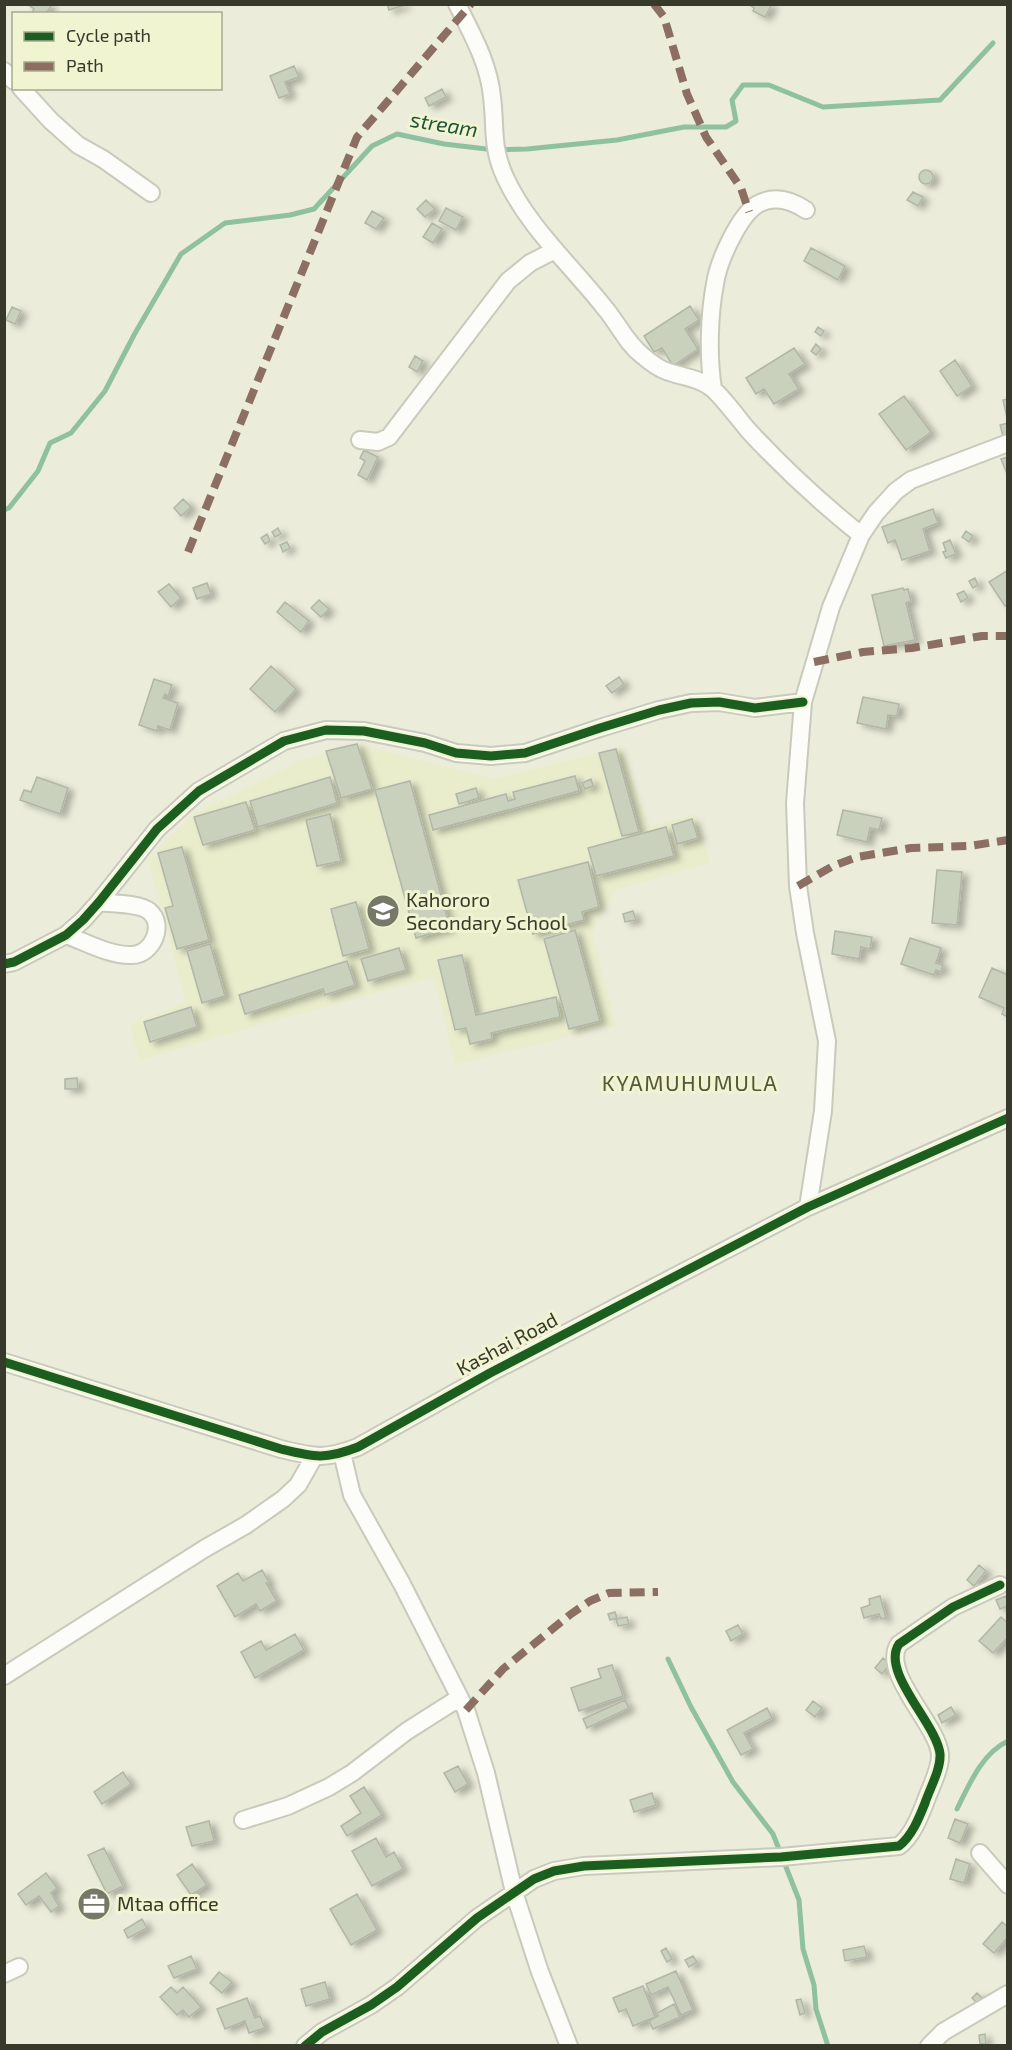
<svg xmlns="http://www.w3.org/2000/svg" width="1012" height="2050" font-family="'Exo 2',sans-serif">
<style>
.built{fill:#e9edcc}
.lines{fill:none;stroke-linecap:round;stroke-linejoin:round}
.stream{stroke:#8fc1a0;stroke-width:5}
.building{fill:#c9d1bd;stroke:#b1b6a8;stroke-width:1.5;filter:url(#shadow)}
.minor-casing{stroke:#c9cabb;stroke-width:20}
.minor{stroke:#fcfcf9;stroke-width:16}
.quiet{stroke:#8d6e63;stroke-width:8;stroke-dasharray:15 8;stroke-linecap:butt}
.cycleway-casing{stroke:#f1f4d1;stroke-width:13}
.cycleway{stroke:#1b5e20;stroke-width:9}
.labels{text-anchor:middle;stroke-width:6;stroke-linejoin:round;paint-order:stroke}
.poi-label{font-size:20px;fill:#37392b;stroke:#f1f4d1;text-anchor:start}
.street-label{font-size:20px;fill:#37392b;stroke:#f1f4d1}
.water-label{font-size:21px;font-style:italic;fill:#1c5338;stroke:#f1f4d1}
.quarter-label{font-size:22px;letter-spacing:1.5px;fill:#555839;stroke:#f1f4d1}
</style>
<defs>
<filter id="shadow"><feDropShadow dx="6" dy="3.5" stdDeviation="3" flood-color="#0004"/></filter>
</defs>
<rect width="100%" height="100%" fill="#ebecd9"/>
<path class="built" d="M357 744 493 779 621 747 649 826 697 814 710 863 615 890 592 932 616 1025 455 1064 434 977 262 1024 140 1060 130 1025 186 1002 148 859 190 816 306 758Z"/>
<g class="lines">
<path class="stream" d="M4 510 9 508 38 471 50 443 71 433 105 391 134 335 181 254 225 223 290 215 314 209 372 146 397 134 444 144 495 150 527 149 617 140 684 127H726L736 121 732 100 743 85H769L823 107 940 100 993 43
M668 1659 691 1707 733 1782 773 1834 799 1900 803 1949 814 1985 816 2009 828 2046
M957 1809C969 1785 982 1753 1008 1741"/>
</g>
<path class="building" d="M27 4H48L51 6 46 14H31L34 9Z
M387 4H405V5L389 10Z
M748 4H772L765 17 753 11 754 8Z
M294 66 299 77 285 82 290 94 279 98 270 76Z
M442 89 446 97 429 106 425 98Z
M919 177a7 7 0 1 1 14 0a7 7 0 1 1-14 0Z
M913 192 923 197 918 206 907 200Z
M426 200 435 209 425 217 417 209Z
M446 208 463 217 456 230 439 221Z
M372 211 384 218 376 229 365 223Z
M432 223 442 229 433 243 423 237Z
M811 248 845 266 838 280 804 261Z
M690 306 699 320 685 329 698 349 673 366 662 348 654 352 644 336Z
M12 307 21 311 15 324 6 320Z
M818 327 824 331 821 336 815 332Z
M816 344 821 349 816 355 811 351Z
M794 348 805 364 789 374 799 389 774 404 764 389 756 394 746 378Z
M415 356 423 361 417 372 409 367Z
M955 360 972 386 957 396 940 371Z
M904 396 931 432 906 450 879 414Z
M1008 399V422L1003 400Z
M1008 423V435L1003 436 1000 425Z
M364 450 378 457 367 480 358 475 365 461 360 458Z
M1008 457V476L1001 459Z
M183 499 191 507 181 516 174 508Z
M933 509 938 523 923 529 930 551 902 560 895 540 888 543 882 527Z
M278 528 281 534 275 537 272 532Z
M966 531 973 536 969 542 962 537Z
M267 534 270 541 265 544 261 538Z
M950 540 956 554 946 558 943 552 946 551 943 543Z
M287 542 290 548 283 552 280 545Z
M1008 570V604L1005 606 989 582Z
M975 578 978 585 973 588 969 581Z
M207 583 211 594 197 599 193 588Z
M169 584 181 598 171 607 158 592Z
M903 588 904 590 908 589 911 601 906 603 915 640 884 646 872 595Z
M964 591 968 598 961 602 957 594Z
M319 600 329 609 321 617 311 608Z
M285 602 309 621 301 632 277 612Z
M271 666 296 689 275 712 250 689Z
M619 677 624 684 612 693 606 686Z
M154 679 172 685 168 696 165 694 163 698 178 703 170 730 158 726 157 731 139 725Z
M863 697 899 704 897 716 888 715 886 729 857 723Z
M357 744 372 789 341 798 326 751Z
M616 749 639 832 622 836 599 753Z
M575 776 579 791 433 830 429 815 506 794 508 801 515 799 513 792Z
M37 777 68 788 60 814 20 800 24 790 31 792Z
M330 777 337 803 258 827 250 801Z
M591 779 593 786 585 789 582 783Z
M410 781 450 928 416 938 375 790Z
M476 788 479 798 459 804 456 794Z
M246 802 255 830 203 845 194 817Z
M843 810 882 818 879 830 870 828 867 842 837 835Z
M330 814 341 861 317 866 306 820Z
M692 819 698 838 677 844 672 825Z
M666 827 674 856 596 876 588 848Z
M182 847 209 940 177 949 165 908 173 906 158 853Z
M588 862 599 907 582 912 584 920 533 934 518 880Z
M937 870 962 872 957 925 932 923Z
M356 902 369 949 343 956 331 909Z
M633 911 636 920 625 922 623 914Z
M575 930 600 1021 569 1029 544 939Z
M835 931 872 937 870 949 861 947 859 959 832 954Z
M910 938 941 948 936 963 943 965 941 972 936 970 934 975 901 964Z
M210 944 225 996 202 1003 187 951Z
M399 948 406 970 368 981 361 959Z
M462 955 476 1015 556 997 560 1017 491 1033 492 1039 470 1044 466 1028 455 1030 438 960Z
M347 961 355 985 325 995 323 989 245 1014 239 995Z
M992 968 1008 975V1017L1002 1014 1004 1008 979 997Z
M191 1007 197 1027 150 1042 144 1022Z
M77 1078 78 1089H65V1079Z
M979 1565 986 1571 974 1586 967 1580Z
M262 1570 269 1582 266 1583 277 1601 260 1611 256 1604 235 1617 217 1586 238 1573 243 1581Z
M880 1596 886 1618 881 1619 879 1614 864 1618 861 1608 870 1605 869 1599Z
M1006 1596 1008 1606 1000 1609 996 1600Z
M615 1612 617 1618 610 1620 608 1614Z
M627 1617 629 1624 618 1626 616 1619Z
M1001 1617 1008 1623V1637L993 1653 979 1641Z
M738 1625 743 1634 731 1641 726 1631Z
M295 1634 304 1650 255 1678 241 1652 261 1641 266 1650Z
M883 1658 890 1664 882 1674 875 1668Z
M612 1665 623 1696 579 1711 571 1688 601 1678 598 1669Z
M625 1700 629 1708 587 1728 583 1719Z
M813 1701 822 1708 815 1717 806 1710Z
M951 1707 956 1715 942 1723 938 1715Z
M767 1708 772 1718 744 1733 753 1749 741 1755 727 1730Z
M458 1766 468 1784 455 1792 444 1773Z
M123 1772 131 1784 102 1804 94 1792Z
M364 1787 382 1815 347 1836 341 1826 361 1813 350 1796Z
M652 1793 656 1805 634 1812 630 1800Z
M955 1819 968 1824 960 1843 948 1838Z
M209 1821 214 1841 192 1846 186 1827Z
M376 1838 386 1857 394 1852 403 1869 372 1886 352 1851Z
M104 1848 123 1886 107 1894 88 1855Z
M956 1859 970 1864 964 1883 950 1879Z
M192 1864 207 1885 191 1895 177 1875Z
M46 1873 57 1888 51 1893 59 1906 51 1912 39 1896 26 1905 18 1894Z
M357 1894 377 1930 351 1945 330 1909Z
M96 1896 103 1906 93 1912 86 1903Z
M142 1919 147 1928 128 1938 124 1930Z
M1002 1922 1008 1927V1937L994 1953 983 1944Z
M864 1946 867 1957 845 1961 843 1950Z
M666 1948 672 1959 667 1962 661 1951Z
M191 1956 197 1969 174 1978 168 1966Z
M693 1956 697 1962 689 1967 685 1960Z
M676 1971 693 2010 681 2015 668 1987 651 1995 646 1984Z
M219 1972 232 1982 222 1993 210 1983Z
M325 1982 330 1999 306 2006 301 1989Z
M643 1986 655 2017 633 2026 626 2009 619 2012 613 1998Z
M171 1987 177 1993 183 1987 201 2007 189 2017 183 2010 177 2015 160 1997Z
M977 1993 983 1999 978 2004 972 1998Z
M247 1998 255 2018 260 2016 265 2028 249 2033 245 2021 225 2029 217 2009Z
M801 1999 805 2013 800 2015 796 2000Z
M674 2004 680 2017 653 2029 649 2021 658 2016 657 2013Z
M985 2034 986 2044H980L979 2035Z"/>
<g class="lines">
<g class="minor-casing">
<path id="minor" d="M457 4C472 34 489 64 492 97 496 129 491 146 505 177 528 227 571 265 604 307 618 323 626 343 643 356 650 362 658 368 666 371 682 377 700 378 713 389 724 399 738 418 748 430 783 468 821 503 861 535
M4 71 14 81
M21 88 51 121 78 145 103 159 151 193
M713 389C708 358 709 315 715 284 718 262 739 215 758 204 775 195 791 200 806 210
M360 440 378 442 389 437 508 281 530 263 555 250
M66 935C86 942 110 956 132 955 152 955 166 925 149 911 139 903 112 904 99 902
M4 964 14 962 66 935 83 920 99 902 157 829 199 791 284 741 326 730 364 731 425 743 456 753 491 756 525 753 600 728 659 710 691 703 719 702 755 708 803 702
M808 1207 823 1111 827 1041 805 933 798 886 795 803 803 702 831 607 861 535 876 513 896 491 911 480 1008 443
M4 1362 281 1449C314 1457 325 1460 358 1447L490 1373 808 1207 1008 1118
M342 1453 352 1495 402 1584 466 1710 486 1773 514 1892 540 1972 569 2046
M4 1676 204 1549 246 1525 283 1499 298 1485 314 1457
M243 1820 288 1806 329 1787 352 1773 407 1731 459 1698
M980 1853 1008 1885
M4 1974 19 1967
M305 2046 322 2032 371 2005 397 1987 477 1918 534 1879 554 1871 584 1866 781 1857 899 1846C912 1836 919 1818 925 1803 930 1788 941 1769 940 1754 937 1724 880 1672 899 1644L953 1607 1000 1585
M929 2046 943 2032 1008 1994"/>
</g>
<use href="#minor" class="minor"/>
<path class="quiet" d="M654 4 664 17 687 94 706 137 741 188 749 212
M188 552 357 137 471 4
M814 662 863 652 912 648 982 636H1008
M798 886 833 866 857 857 911 848 969 846 1008 840
M466 1710 503 1669 571 1614 590 1601 609 1593 658 1592"/>
<g class="cycleway-casing">
<path id="cycleway" d="M4 964 14 962 66 935 83 920 99 902 157 829 199 791 284 741 326 730 364 731 425 743 456 753 491 756 525 753 600 728 659 710 691 703 719 702 755 708 803 702
M4 1362 281 1449C314 1457 325 1460 358 1447L490 1373 808 1207 1008 1118
M305 2046 322 2032 371 2005 397 1987 477 1918 534 1879 554 1871 584 1866 781 1857 899 1846C912 1836 919 1818 925 1803 930 1788 941 1769 940 1754 937 1724 880 1672 899 1644L953 1607 1000 1585"/>
</g>
<use href="#cycleway" class="cycleway"/>
</g>
<defs>
<g id="school-disc" transform="scale(1.725)"><circle r="9.5" fill="#767868" stroke="#f1f4d1"/><path d="M0-5L7-2L0 1L-7-2ZM-4 1L0 2.5L4 1V4Q0 6-4 4Z" fill="#fff"/></g>
<g id="office-disc" transform="scale(1.725)"><circle r="9.5" fill="#767868" stroke="#f1f4d1"/><path d="M-6-3h4V-5.5h4V-3h4V5H-6ZM-1-4.5V-3h2v-1.5ZM-6 0V1H6V0Z" fill="#fff"/></g>
</defs>
<g fill-rule="evenodd">
<use href="#school-disc" x="383" y="911"/>
<use href="#office-disc" x="94" y="1904"/>
</g>
<g class="labels">
<g class="poi-label">
<text x="406" y="907">Kahororo<tspan x="406" dy="23">Secondary School</tspan></text>
<text x="117" y="1911">Mtaa office</text>
</g>
<g class="street-label">
<text transform="translate(507 1344) rotate(-28)" y="7">Kashai Road</text>
</g>
<g class="water-label">
<text transform="translate(444 125) rotate(9)" y="7">stream</text>
</g>
<g class="quarter-label">
<text x="690" y="1091">KYAMUHUMULA</text>
</g>
</g>
<rect width="1012" height="2050" fill="none" stroke="#37392b" stroke-width="12"/>
<rect x="12" y="12" width="210" height="78" fill="#f1f4d1" stroke="#a7a98f" stroke-width="1.5"/>
<rect x="24" y="32" width="30" height="9" fill="#1b5e20" stroke="#a7a98f" stroke-width="1.5"/>
<text x="66" y="42" font-size="18" fill="#37392b">Cycle path</text>
<rect x="24" y="62" width="30" height="9" fill="#8d6e63" stroke="#a7a98f" stroke-width="1.5"/>
<text x="66" y="72" font-size="18" fill="#37392b">Path</text>
</svg>
